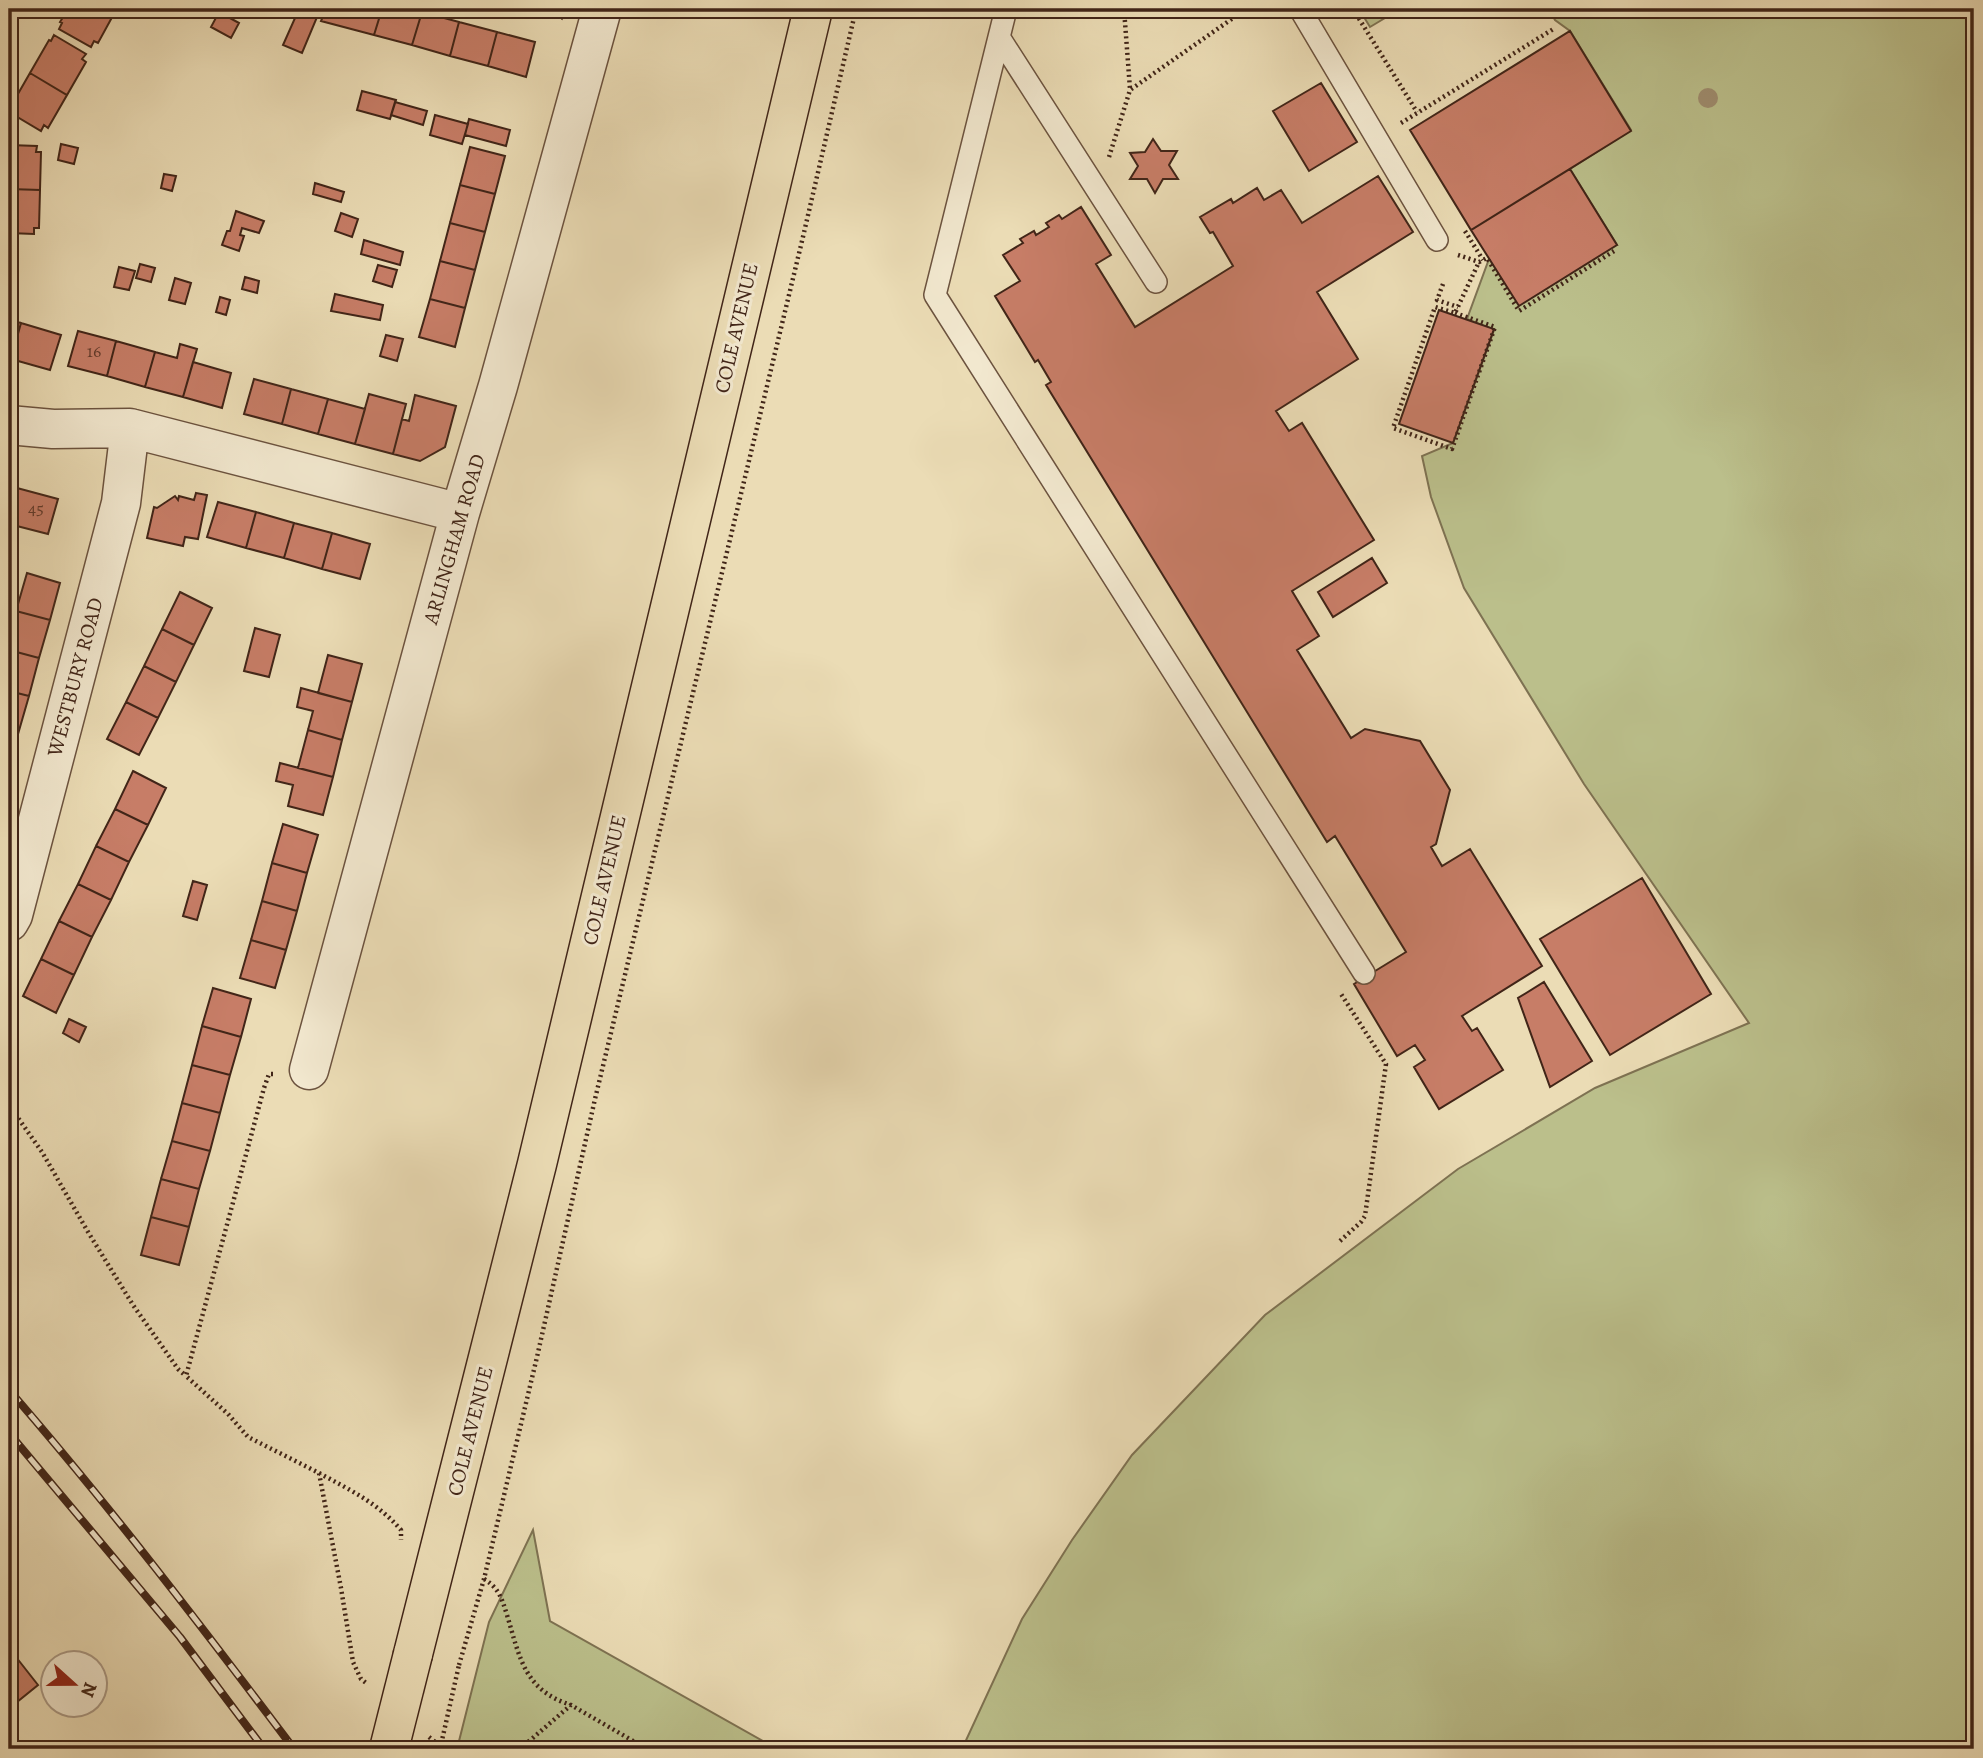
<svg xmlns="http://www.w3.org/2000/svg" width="1983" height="1758" font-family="Alegreya,serif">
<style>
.green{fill:#bbbf8b;stroke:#7e7252;stroke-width:2}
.building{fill:#c77d67;stroke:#412518;stroke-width:2}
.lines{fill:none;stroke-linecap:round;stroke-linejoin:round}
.service-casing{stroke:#6c533f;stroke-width:24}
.minor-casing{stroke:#6c533f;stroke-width:41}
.trunk-casing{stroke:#412518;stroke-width:41}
.path{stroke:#412518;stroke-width:4.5;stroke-dasharray:2 3.5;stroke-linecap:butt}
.service{stroke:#f2e8cf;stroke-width:21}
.minor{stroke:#f2e8cf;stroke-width:38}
.trunk{stroke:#ebdcb5;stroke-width:38}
.rail-casing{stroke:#412518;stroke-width:8}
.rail{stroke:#f2e8cf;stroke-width:5;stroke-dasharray:16;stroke-linecap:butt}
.trunk-bridge-casing{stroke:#412518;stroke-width:41;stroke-linecap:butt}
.path-bridge{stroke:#412518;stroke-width:4.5;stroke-dasharray:2 3.5;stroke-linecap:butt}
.trunk-bridge{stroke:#ebdcb5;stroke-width:38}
.tree{fill:#9f8d6f}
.labels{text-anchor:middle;stroke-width:6;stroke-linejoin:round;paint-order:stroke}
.number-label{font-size:18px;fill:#623b2c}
.street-label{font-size:21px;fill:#412518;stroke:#f2e8cf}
</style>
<rect width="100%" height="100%" fill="#ebdcb5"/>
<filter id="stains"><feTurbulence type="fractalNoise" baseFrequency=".00286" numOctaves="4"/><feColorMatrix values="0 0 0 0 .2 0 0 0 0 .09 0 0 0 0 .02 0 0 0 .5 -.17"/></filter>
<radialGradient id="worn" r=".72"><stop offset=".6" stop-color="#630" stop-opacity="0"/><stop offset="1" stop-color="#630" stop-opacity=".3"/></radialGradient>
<path class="green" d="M1359 9H1400L1370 27Z
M1549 9H1974V1749H962L1022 1619 1072 1540 1132 1455 1265 1315 1458 1169 1595 1088 1749 1023 1584 784 1464 588 1431 497 1422 456 1453 443 1494 330 1467 319 1489 259 1617 245 1570 169 1631 130 1570 31 1555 20Z
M533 1530 550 1621 777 1749H457L489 1622Z"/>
<path class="building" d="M68 9H113L116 10 98 43 94 41 91 47 59 29 62 23 60 22Z
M299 9 320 10 302 53 283 45Z
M326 9H382L374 35 321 21Z
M382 9H412L422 12 412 45 374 35Z
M219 12 239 23 231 38 211 27Z
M422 12 459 22 450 56 412 45Z
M459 22 497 32 488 66 450 56Z
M1570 31 1631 131 1471 230 1410 130Z
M497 32 535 42 526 77 488 66Z
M54 35 86 54 82 59 86 62 67 95 30 73 49 40 51 41Z
M30 73 67 95 48 128 44 125 41 131 9 112 13 107 11 106Z
M1321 83 1357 142 1309 171 1273 111Z
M362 91 396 100 390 119 357 110Z
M395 102 427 111 423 125 391 115Z
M435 115 468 124 462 144 430 135Z
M469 119 510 130 506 146 465 135Z
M1153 139 1161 151H1177L1169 165 1178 179H1163L1155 193 1147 179H1130L1138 166 1130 153 1145 152Z
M61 144 78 148 74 164 58 160Z
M9 145 37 146 36 152H41L40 190 9 189Z
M470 147 505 156 495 194 460 185Z
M1570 169 1617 245 1519 306 1471 230Z
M164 174 176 176 172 191 161 188Z
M1378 176 1413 232 1317 292 1358 359 1276 411 1289 431 1302 423 1374 540 1292 591 1319 636 1297 650 1351 738 1365 729 1420 741 1450 790 1436 844 1431 847 1442 866 1470 849 1542 966 1462 1016 1472 1031 1477 1028 1503 1070 1439 1109 1414 1067 1425 1060 1415 1045 1397 1056 1354 984 1406 952 1335 836 1327 842 1046 385 1051 382 1038 360 1035 362 995 296 1020 281 1003 255 1023 243 1020 239 1034 231 1036 235 1049 227 1046 223 1059 215 1062 219 1081 207 1111 255 1096 264 1135 327 1233 266 1213 232 1210 233 1200 217 1231 199 1233 203 1257 188 1264 200 1281 190 1302 223Z
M315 183 344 192 341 202 313 194Z
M460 185 495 194 485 232 450 223Z
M9 189 40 190 39 228H34V234L9 233Z
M236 211 264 221 259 233 242 228 240 235 244 236 239 251 222 245 227 231H230Z
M341 213 358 219 352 237 335 231Z
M450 223 485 232 475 270 440 261Z
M364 240 403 252 400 265 361 254Z
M440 261 475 270 465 308 430 299Z
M140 264 155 268 151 282 136 278Z
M378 265 397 270 392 287 373 281Z
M119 267 135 271 129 290 114 287Z
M245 277 259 281 257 293 242 289Z
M175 278 191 283 185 304 169 300Z
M335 294 383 305 380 320 331 311Z
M220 297 230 300 226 315 216 312Z
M430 299 465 308 455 347 419 337Z
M1439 310 1494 329 1453 443 1399 424Z
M9 320 21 323 11 359H9Z
M21 323 61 335 50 370 11 359Z
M78 331 116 341 107 376 68 366Z
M386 335 403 339 397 361 380 356Z
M116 341 155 352 145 387 107 376Z
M180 344 197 349 183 397 145 387 155 352 177 358Z
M193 362 231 373 222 408 183 397Z
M254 379 291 389 282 424 244 414Z
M291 389 328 399 318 434 282 424Z
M369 394 406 404 393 454 355 444Z
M415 395 456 406 445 447 420 461 393 454 402 419 409 421Z
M328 399 365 409 355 444 318 434Z
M9 486 17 488 9 519Z
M17 488 58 499 48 534 9 524Z
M196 493 207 495 198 539 185 537 183 546 147 538 154 507 157 508 175 496 178 500 179 496 194 500Z
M218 502 256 512 246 548 207 537Z
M256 512 294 523 284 558 246 548Z
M294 523 332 533 322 569 284 558Z
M332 533 370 544 360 579 322 569Z
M1372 558 1387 583 1333 617 1318 592Z
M27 573 60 583 50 620 16 611Z
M180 592 212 608 194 645 162 629Z
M16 611 50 620 39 658 9 650V636Z
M255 628 280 635 269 677 244 671Z
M162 629 194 645 176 682 144 666Z
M9 650 39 658 29 696 9 691Z
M328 655 362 664 352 702 318 693Z
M144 666 176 682 158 718 126 702Z
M301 688 352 702 342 740 308 730 313 711 297 707Z
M9 691 29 696 18 734 9 732Z
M126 702 158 718 139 755 107 739Z
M308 730 342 740 333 777 298 768Z
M9 732 18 734 9 768Z
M280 763 333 777 323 815 288 806 293 785 276 781Z
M133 771 166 788 148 825 115 809Z
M115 809 148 825 129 862 96 846Z
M283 824 318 835 307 873 272 863Z
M96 846 129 862 111 900 78 884Z
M272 863 307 873 297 911 262 901Z
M1642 878 1711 994 1610 1055 1540 939Z
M193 881 207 885 197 920 183 916Z
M78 884 111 900 92 937 59 921Z
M262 901 297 911 286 950 251 940Z
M59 921 92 937 74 975 41 959Z
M251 940 286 950 275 988 240 978Z
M41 959 74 975 56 1013 23 996Z
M1544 982 1592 1061 1550 1087 1518 998Z
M213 988 251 999 241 1037 202 1026Z
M69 1019 86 1027 79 1042 63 1033Z
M202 1026 241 1037 230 1075 192 1065Z
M192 1065 230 1075 220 1113 182 1103Z
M182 1103 220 1113 210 1151 172 1141Z
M172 1141 210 1151 199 1189 161 1179Z
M161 1179 199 1189 189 1227 151 1217Z
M151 1217 189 1227 179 1265 141 1255Z
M16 1657 38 1685 17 1702 9 1691V1663Z"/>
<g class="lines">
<g class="service-casing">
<path id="service" d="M1006 9 935 295 1364 973
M1300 9 1437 240
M999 37 1156 282"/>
</g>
<g class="minor-casing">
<path id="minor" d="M9 425 53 429 130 428 460 513
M9 922 13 915 121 503 130 428
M309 1070 460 513 498 386 602 9"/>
</g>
<g class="trunk-casing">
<path id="trunk" d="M413 1654 537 1164 813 9"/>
</g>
<path class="path" d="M530 9 563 18
M1124 9 1130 89
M1353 9 1417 112
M1401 123 1555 28
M1109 157 1130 90 1246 9
M1465 231 1483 260
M1458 255 1479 262 1487 258 1519 311 1614 251
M1443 284 1437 300 1458 307
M1455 313 1495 327 1452 449 1393 428 1435 307 1455 313 1479 262
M273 1074H269L264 1088 186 1376 228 1414 248 1437 319 1473 341 1588 353 1662 361 1679 366 1683
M9 1105 42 1152 88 1232 133 1305 178 1369 186 1376
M1340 1241 1361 1222 1365 1216 1386 1064 1341 994
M319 1473C350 1490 378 1503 401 1530V1540
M484 1579C499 1588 502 1599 507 1615 520 1658 524 1690 571 1705
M459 1665 484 1579 537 1357 595 1099 802 241 856 9
M429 1737 444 1749
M520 1749 571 1705 647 1749"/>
<use href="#service" class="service"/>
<use href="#minor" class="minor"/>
<use href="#trunk" class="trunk"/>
<g class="rail-casing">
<path id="rail" d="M9 1390C109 1505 202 1627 294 1749
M9 1433 180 1637 264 1749"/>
</g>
<use href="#rail" class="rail"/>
<g class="trunk-bridge-casing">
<path id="trunk-bridge" d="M389 1749 413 1654"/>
</g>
<path class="path-bridge" d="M440 1749 459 1665"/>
<use href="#trunk-bridge" class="trunk-bridge"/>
</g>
<circle class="tree" cx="1708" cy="98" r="10"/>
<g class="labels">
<g class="number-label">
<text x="94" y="357">16</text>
<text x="36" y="514">45</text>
</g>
<g class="street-label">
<text transform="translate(736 328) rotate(-77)" y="7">COLE AVENUE</text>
<text transform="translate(454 539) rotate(-74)" y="7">ARLINGHAM ROAD</text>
<text transform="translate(75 677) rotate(-75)" y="7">WESTBURY ROAD</text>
<text transform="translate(604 880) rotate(-77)" y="7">COLE AVENUE</text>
<text transform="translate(470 1431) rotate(-76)" y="7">COLE AVENUE</text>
</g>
</g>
<rect width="1983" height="1758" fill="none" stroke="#ebdcb5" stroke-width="35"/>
<rect x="10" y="10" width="1962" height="1737" fill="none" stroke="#412518" stroke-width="3.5"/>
<rect x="18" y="18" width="1948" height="1723" fill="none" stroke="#412518" stroke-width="2"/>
<g transform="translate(74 1684) rotate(111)"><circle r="33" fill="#f2e8cf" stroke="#ab9a86" stroke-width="2"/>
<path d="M0-5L12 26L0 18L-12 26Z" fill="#8f2418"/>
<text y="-10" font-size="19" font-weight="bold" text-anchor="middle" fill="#412518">N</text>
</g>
<rect width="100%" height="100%" filter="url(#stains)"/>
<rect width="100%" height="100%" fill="url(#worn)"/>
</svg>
